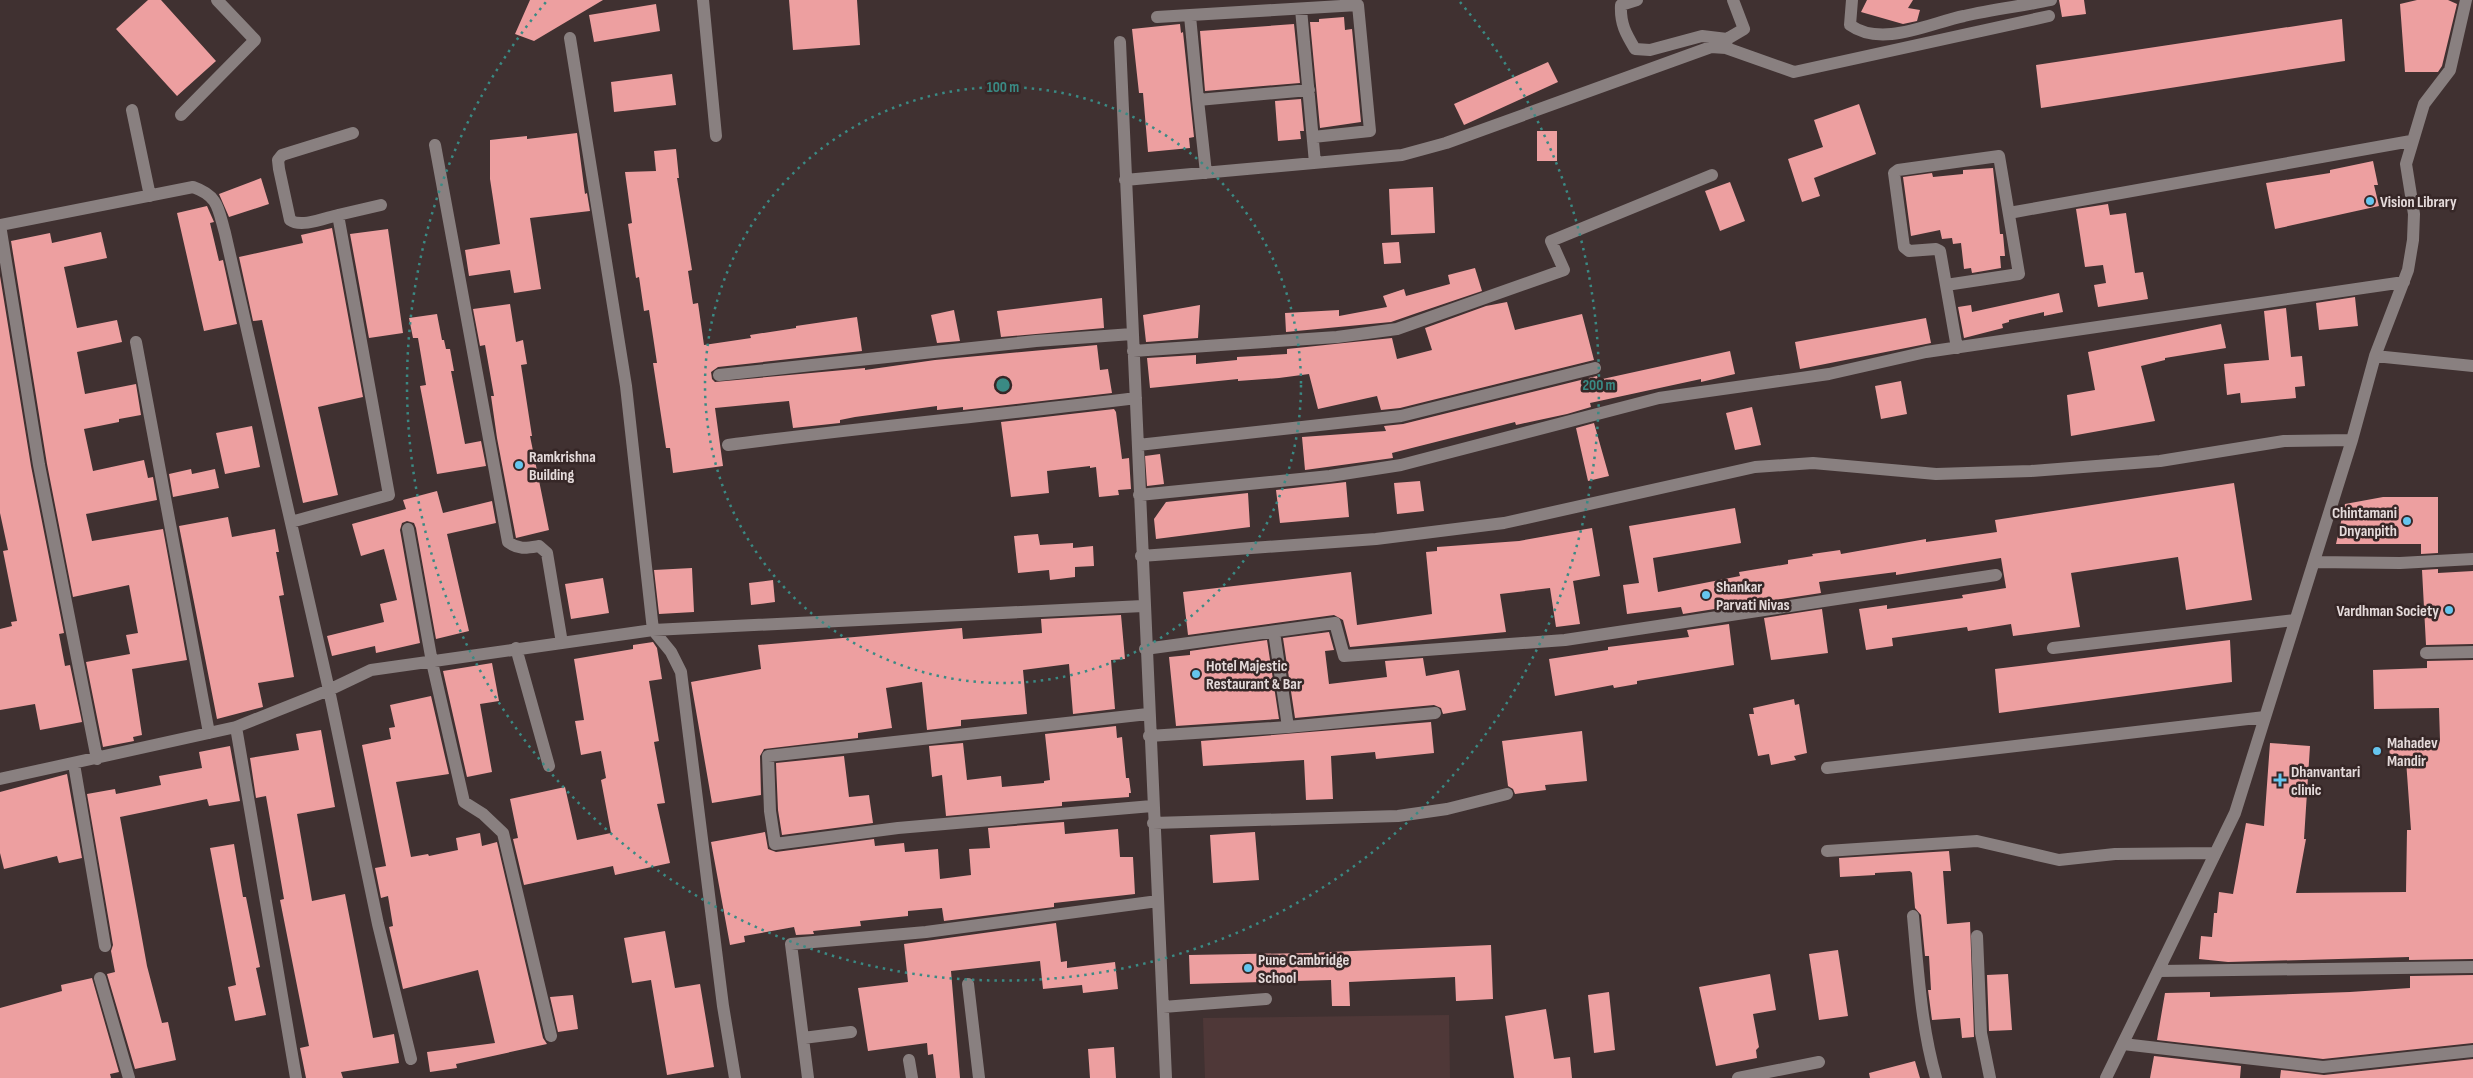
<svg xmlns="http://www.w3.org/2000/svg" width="2473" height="1078" font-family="'Sofia Sans Condensed',sans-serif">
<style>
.built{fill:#4f3838}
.building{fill:#ed9fa0}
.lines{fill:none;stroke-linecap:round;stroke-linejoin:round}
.minor{stroke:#898080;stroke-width:12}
.ring{fill:none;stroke:#3a8a84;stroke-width:2.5;stroke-dasharray:2.5 5}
.poi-dot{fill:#65c5ee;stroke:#362727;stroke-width:2}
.labels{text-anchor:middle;stroke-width:5;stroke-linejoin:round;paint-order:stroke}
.poi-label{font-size:16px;font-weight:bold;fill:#e5dbdb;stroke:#362727;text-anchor:start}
.centre{fill:#3a8a84;stroke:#362727;stroke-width:2.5}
.ring-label{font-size:15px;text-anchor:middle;font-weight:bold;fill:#3a8a84;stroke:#362727;stroke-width:5;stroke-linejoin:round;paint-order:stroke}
</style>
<rect width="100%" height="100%" fill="#403131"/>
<path class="built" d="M1449 1015 1450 1078H1205L1203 1018Z"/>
<path class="building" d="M148 0H161L216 61 177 96 116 29Z
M530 0H603L534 41 515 34Z
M789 0H857L860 45 793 50Z
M1867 0H1913L1908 8 1920 10 1917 21 1903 24 1861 12Z
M2059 0H2084L2086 14 2062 17Z
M2417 0H2448L2457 4 2442 66 2438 72H2405L2400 4Z
M656 4 660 31 594 42 589 15Z
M1344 17 1345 30 1352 29 1361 122 1320 128 1310 22H1319V19Z
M2342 19 2345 61 2041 108 2036 65Z
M1180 24 1181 33 1183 32 1194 137 1189 138 1190 148 1148 152 1143 93H1139L1132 29Z
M1294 24 1300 83 1205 91 1200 31Z
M1548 62 1558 82 1464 125 1454 104Z
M672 74 676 105 614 112 611 82Z
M1301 99 1304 131H1300L1301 139 1278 141 1275 101Z
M1859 104 1876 154 1814 178 1820 196 1802 202 1788 159 1823 147 1814 120Z
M1537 131H1557V161H1537Z
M577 133 585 194 587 193 590 211 530 218 541 289 514 293 510 270 469 276 465 250 500 244 490 179V140L527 136V139Z
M676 149 679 178H677L692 270 688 271 693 304 698 303 704 345 751 338 750 335 796 328V326L857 317 862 351 718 367 711 372 712 379 715 382 865 368V370L935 360 1097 345 1100 370 1108 369 1112 393 963 410V407L937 410V406L855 417 840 420V423L793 428 789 401 715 408 723 466 673 473 670 448H666L653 363H657L649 310 644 311 639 277 636 278 628 224 632 223 625 172 656 171 654 151Z
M2373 161 2378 185H2374L2379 206 2275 229 2266 183 2330 173V170Z
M1993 168 2000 234H2003L2005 256H2000L2001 268 1972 273 1971 268 1964 269 1961 243 1953 244 1952 238 1942 239 1940 230 1911 236 1903 177 1932 173 1933 177 1963 174V170Z
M261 178 269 204 229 217 219 194Z
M1730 182 1745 221 1720 231 1705 191Z
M1433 187 1435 233 1391 235 1389 189Z
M2108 204 2110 215 2126 213 2135 273 2143 272 2148 299 2098 307 2094 285 2106 283 2103 265 2085 267 2076 209Z
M207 206 214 222 210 223 219 261 223 260 237 324 204 331 177 213Z
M332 228 363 397 318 407 338 495 303 503 262 320 253 321 239 257 303 243 301 235Z
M388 229 403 333 369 338 350 234Z
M101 232 107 258 64 267 77 328 117 320 122 342 77 352 85 394 136 384 141 415 119 419V422L84 429 93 471 144 460 148 478 153 477 157 500 86 514 92 541 163 529 187 660 132 669 142 735 133 737 134 741 103 747 86 662 130 654 126 635 138 633 129 585 73 597 47 464 11 241 50 233 52 243Z
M1399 242 1401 263 1384 264 1382 243Z
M1475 268 1482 291 1417 313 1391 322 1286 332 1285 313 1339 310V316L1387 307 1383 296 1404 289 1406 296 1450 284 1448 275Z
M0 276 31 466 64 633 59 634 65 666 70 665 82 722 40 730 35 704 0 710V629L12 626 11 622 17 621 3 551 8 550 0 513Z
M2059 293 2063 312 2044 316V312L2009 320V322L2002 324 2003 328 1964 338 1958 307 1971 305 1972 312Z
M2355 297 2358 326 2319 330 2316 303Z
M1102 298 1104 328 1001 337 997 311Z
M1507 302 1515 330 1582 314 1594 360 1400 408 1381 410 1377 396 1318 409 1309 374 1279 378 1238 381V379L1150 388 1147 358 1196 355V364L1237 360V357L1287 354V349L1392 338 1397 359 1432 350 1425 328 1486 306Z
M510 304 516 342 523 340 527 364 521 365 532 436H530L549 530 516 538 497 438 491 396H494L485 345 480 346 473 309Z
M1200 305 1198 338 1146 342 1143 315Z
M2286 308 2291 357 2302 356 2305 386 2295 387 2296 398 2241 403 2240 393 2227 395 2224 364 2269 360 2264 311Z
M954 310 960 341 937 343 931 315Z
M437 314 442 340H444L446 349H450L454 371H451L465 444 481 441 486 466 437 474 420 386 426 385 418 338H413L409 318Z
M1926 318 1931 343 1800 369 1795 342Z
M2221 324 2226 348 2165 358V360L2141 366 2155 421 2071 436 2067 395 2095 390 2088 352Z
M1730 351 1735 374 1701 382V379L1590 403 1591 407 1567 414 1516 425 1515 422 1392 453 1393 458 1305 470 1302 437 1386 431 1384 426 1403 424 1597 376 1598 380Z
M1901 381 1907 414 1881 419 1875 386Z
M1752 407 1761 445 1735 450 1726 413Z
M1114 409 1116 412 1122 459 1129 458 1131 489 1118 490 1119 495 1099 497 1096 467 1090 468V466L1047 471 1049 493 1011 497 1001 422Z
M1594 423 1609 476 1588 481 1576 428Z
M252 426 260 467 225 474 216 433Z
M1160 454 1164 484 1147 486 1145 456Z
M191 469 192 474 215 469 219 488 173 497 169 474Z
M1420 481 1424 511 1397 514 1394 483Z
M1346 482 1349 517 1280 523 1276 490Z
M2234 483 2252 600 2186 610 2178 557 2071 573 2080 627 2013 636 2011 624 1968 631 1967 627 1892 638 1893 646 1866 650 1859 609 1887 605V609L1963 598 1962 595 2006 588 2001 558 1896 575V572L1819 582 1821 593 1762 602V598L1726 604 1727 607 1683 614 1681 607 1627 614 1623 585 1639 583 1629 526 1735 508 1741 543 1653 558 1658 592 1740 576 1739 572 1788 564V560L1813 556 1812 554 1840 550 1841 554 1926 539V542L1997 532 1995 520Z
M437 491 443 513 492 501 496 523 447 534 469 631 436 639 416 528 414 523 407 521 402 523 400 530 420 643 376 653 375 646 332 656 327 636 384 622 380 604 397 600 384 549 361 556 352 524 406 509 403 500Z
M1248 493 1250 527 1156 539 1154 519 1166 502Z
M2383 497H2438V553L2421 554V544H2336L2345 504Z
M228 517 232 537 275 529 279 552H276L284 595 279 596 294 677 258 683 263 707 217 719 179 526Z
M1592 528 1600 576 1573 581 1580 624 1556 627 1550 588 1500 594 1506 632 1350 647 1343 620 1334 615 1188 635 1183 592 1351 572 1357 625 1432 614 1426 552 1437 551V547L1519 541Z
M1038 534 1040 545 1073 543V548L1093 546 1094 566 1075 567V577L1050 580 1049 570 1018 573 1014 536Z
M692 568 694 612 659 614 654 570Z
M2438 569V573L2473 571V644L2426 645 2422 570Z
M603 578 609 613 571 619 565 584Z
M773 580 775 602 751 605 749 583Z
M1822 609 1828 653 1771 660 1764 618Z
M1121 615 1125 659 1111 660 1115 709 1073 714 1069 664 1023 670 1027 714 961 720V726L927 730 922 682 886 688 892 728 858 733V738L764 749 760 756 761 795 712 803 691 682 761 669 758 645 962 628 963 639 1042 633 1041 619Z
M1729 624 1734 665 1637 681V684L1614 688 1613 685 1555 696 1549 659 1608 650V647L1689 637 1687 630Z
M1329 632 1334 650 1325 651 1329 684 1387 677 1385 661 1423 658 1426 676 1459 670 1466 710 1443 714 1441 708 1434 705 1295 718 1283 638Z
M1267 640 1279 719 1176 726 1169 657 1190 655V651Z
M2230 640 2232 682 1999 713 1995 669Z
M653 642 657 648 662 679 649 681 659 741 654 742 665 803 657 804 670 863 615 875 613 866 524 885 513 839 518 838 510 799 565 787 577 840 611 833 601 780 606 778 601 751 581 755 575 721 584 720 574 659 633 649V645Z
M2473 660V959L2409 960V957L2228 962 2199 959 2201 936 2212 937 2214 913H2217L2219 892 2233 894 2246 823 2264 826 2270 743 2310 746 2304 839H2306L2296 893 2406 892 2407 830H2411L2406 760 2390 759 2389 744 2440 740 2439 708 2374 709 2373 670 2427 668V661Z
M492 663 499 701 480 704 492 772 467 777 443 671Z
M431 696 449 774 396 782 411 857 428 854 429 856 458 850 456 838 480 833 482 846 497 842 543 1038 547 1044 456 1064 457 1068 430 1072 427 1052 495 1043 478 970 403 989 389 927 393 926 388 896 381 898 375 868 386 866 362 745 391 739 389 728 395 727 390 705Z
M1794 699 1795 705 1799 704 1807 753 1794 756 1796 760 1771 765 1769 754 1758 756 1749 714H1754L1753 708Z
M1431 722 1434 753 1376 759 1375 752 1331 756 1333 799 1306 800 1304 760 1203 766 1201 741Z
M1116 726 1117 738 1122 737 1126 778H1129L1131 793H1129V797L1062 802V806L946 816 942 775 932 777 929 746 963 743 967 780 1001 776 1002 787 1044 783V781L1050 780 1045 734Z
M321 730 335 807 297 814 312 901 345 894 373 1038 394 1034 399 1063 341 1072 343 1078H306L300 1048 309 1046 280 900 284 899 266 796 256 798 250 758 299 750 296 734Z
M1582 731 1587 781 1545 785 1546 790 1515 794 1513 789 1508 786 1502 741Z
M230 746 240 801 209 806 207 799 120 817 147 966 162 1023 168 1022 176 1060 135 1069 107 974 115 972 111 951 113 945 87 794 115 789 116 794 161 785 159 776 202 768 199 752Z
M844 756 849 797 869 795 873 823 782 835 778 810 776 763Z
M67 774 82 858 59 863 57 856 4 869 0 853V792Z
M1064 822 1065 834 1118 829 1120 857H1133L1135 894 1054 903V907L944 921 942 908 908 911V916L860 921 861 926 813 931 814 934 796 935 794 927 744 936 745 942 730 945 711 842 765 832 768 849 776 852 874 839 875 846 904 843 905 852 938 849 940 879 971 875 969 849 990 848 988 828Z
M1255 832 1259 880 1213 883 1210 835Z
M234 844 243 897H246L260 967 256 968 266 1015 235 1021 228 987 236 985 210 848Z
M1949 851 1951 871H1943L1947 924 1970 922 1974 1037 1962 1038 1960 1018 1932 1020 1928 990H1931L1929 956H1925L1921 915 1915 908 1912 873 1910 871 1875 873V875L1840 877 1839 858Z
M1056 923 1061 962 1067 961V968L1115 962 1118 989 1083 993 1082 985 1043 989 1040 961 951 971 960 1078H936L933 1054 928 1055 927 1043 868 1051 858 988 908 982 904 944Z
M665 931 675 988 700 984 714 1067 667 1075 651 980 632 983 624 938Z
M1491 945 1493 999 1456 1001 1455 977 1349 982 1350 1006H1332L1331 980 1190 984 1189 955 1307 953Z
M1838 950 1848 1016 1819 1020 1809 954Z
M1770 974 1776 1010 1753 1014 1759 1047 1756 1050 1757 1058 1716 1066 1699 987Z
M2008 974 2012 1030 1989 1031 1987 975Z
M2473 975V1043L2323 1059 2157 1040 2165 993 2210 992V997L2350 992 2410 988V976Z
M92 978 119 1072 110 1074 111 1078H0V1008L62 991 61 985Z
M1609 992 1615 1050 1594 1053 1588 995Z
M573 995 578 1029 558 1032 550 997Z
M1546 1009 1554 1059 1570 1057 1572 1078H1514L1505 1016Z
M1114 1047 1116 1078H1090L1088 1049Z
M2154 1056 2241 1066 2240 1078H2150Z
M2473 1059V1078H2280L2281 1070 2324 1075Z
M1915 1061 1920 1078H1870L1869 1073Z"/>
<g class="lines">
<path class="minor" d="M703 0 716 136
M1637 0 1621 5C1620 24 1626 34 1635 49L1650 50 1702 36 1727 39
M1852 0 1850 25C1882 48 1930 23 1964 16 1993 9 2023 6 2051 0
M1301 9 1315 163
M1190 16 1198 100 1309 90
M1157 17 1358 5 1370 131 1313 137
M570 38 626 386 653 630 671 652 681 672 723 1006 735 1078
M1120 42C1133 388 1150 733 1166 1078
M1726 46 1727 39 1744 29 1733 0
M1198 100 1206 173
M132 110 150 196
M181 115 255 40 217 0
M435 145 508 542C519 550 527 548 539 546L547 553 562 643
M1125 180 1402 155 1446 143 1711 47 1726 48 1794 72 2049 16
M2009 213 2411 141
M338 215 381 205
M0 225 193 187C219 196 218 209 225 233L329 690 378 924 411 1059
M0 225 39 465 97 759
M1946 285 2019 274 1999 156 1898 170 1894 173 1904 247 1909 251 1936 249 1940 251 1957 348
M136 342 209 733
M1133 351 1337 337 1397 329 1564 270 1551 241 1712 175
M2375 356 2473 366
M719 375 1036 341 1132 334
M728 445C864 427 1000 415 1136 398
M1138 445 1401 416 1595 368
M1139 495 1330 476 1401 465 1659 398 1829 374 1926 352 2404 282
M291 522 389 495 338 215C325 218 301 228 290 220L279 169 278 160 282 155 353 133
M408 529 432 662 464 802 483 814 503 833 551 1036
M1141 556 1376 539 1504 523 1755 467 1813 463 1936 474 2031 471 2160 461 2284 441 2352 440
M2314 562 2400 563 2473 559
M1274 632 1288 727
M516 648 549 766
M2053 648 2295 620
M1145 649 1335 623 1344 656 1565 640 1996 575
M2426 653 2473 652
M1148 714 768 756 770 811 775 844 898 828 1152 806
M236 727 296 1078
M1149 736 1288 727 1435 713
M74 764 105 946
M1827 768 2265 717
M0 779 236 727 329 690 371 670 653 630 1143 606
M1153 823 1398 816 1447 809 1507 794
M1827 851 1977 841 2059 860 2115 854 2215 853
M1913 916C1918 970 1921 1026 1936 1078
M1977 936 1981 1033 1990 1078
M2159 971 2473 967
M100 978 129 1078
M968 984 979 1078
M1163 1007 1266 999
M803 1038 851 1032
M2123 1044 2323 1067 2473 1051
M909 1060 912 1078
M808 1078 791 944 926 932 1158 901
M1738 1078 1819 1062
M2106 1078 2235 813 2352 440 2375 356 2408 270 2413 240 2414 214 2406 164 2424 104 2450 70 2466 0"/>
</g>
<g class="ring">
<circle cx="1003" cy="385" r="298"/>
<path d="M1460 2A596 596 0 1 1 546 2"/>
</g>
<g class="poi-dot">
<circle cx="2370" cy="201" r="5"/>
<circle cx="519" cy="465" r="5"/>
<circle cx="2407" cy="521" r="5"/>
<circle cx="1706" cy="595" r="5"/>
<circle cx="2449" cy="610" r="5"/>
<circle cx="1196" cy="674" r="5"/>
<circle cx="2377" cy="751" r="5"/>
<path d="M2277.5 772.5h5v5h5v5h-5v5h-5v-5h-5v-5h5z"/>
<circle cx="1248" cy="968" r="5"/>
</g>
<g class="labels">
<g class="poi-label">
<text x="2380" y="207">Vision Library</text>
<text x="529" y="462">Ramkrishna<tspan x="529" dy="18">Building</tspan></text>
<text x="2397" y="518" text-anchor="end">Chintamani<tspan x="2397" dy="18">Dnyanpith</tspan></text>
<text x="1716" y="592">Shankar<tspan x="1716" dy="18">Parvati Nivas</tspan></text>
<text x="2439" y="616" text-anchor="end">Vardhman Society</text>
<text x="1206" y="671">Hotel Majestic<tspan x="1206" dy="18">Restaurant &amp; Bar</tspan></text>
<text x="2387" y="748">Mahadev<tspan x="2387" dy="18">Mandir</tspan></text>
<text x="2291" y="777">Dhanvantari<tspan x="2291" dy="18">clinic</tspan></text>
<text x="1258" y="965">Pune Cambridge<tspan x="1258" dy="18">School</tspan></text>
</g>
</g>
<circle cx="1003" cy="385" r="8" class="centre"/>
<g class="ring-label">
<text x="1003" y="92">100 m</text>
<text x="1599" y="390">200 m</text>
</g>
</svg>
